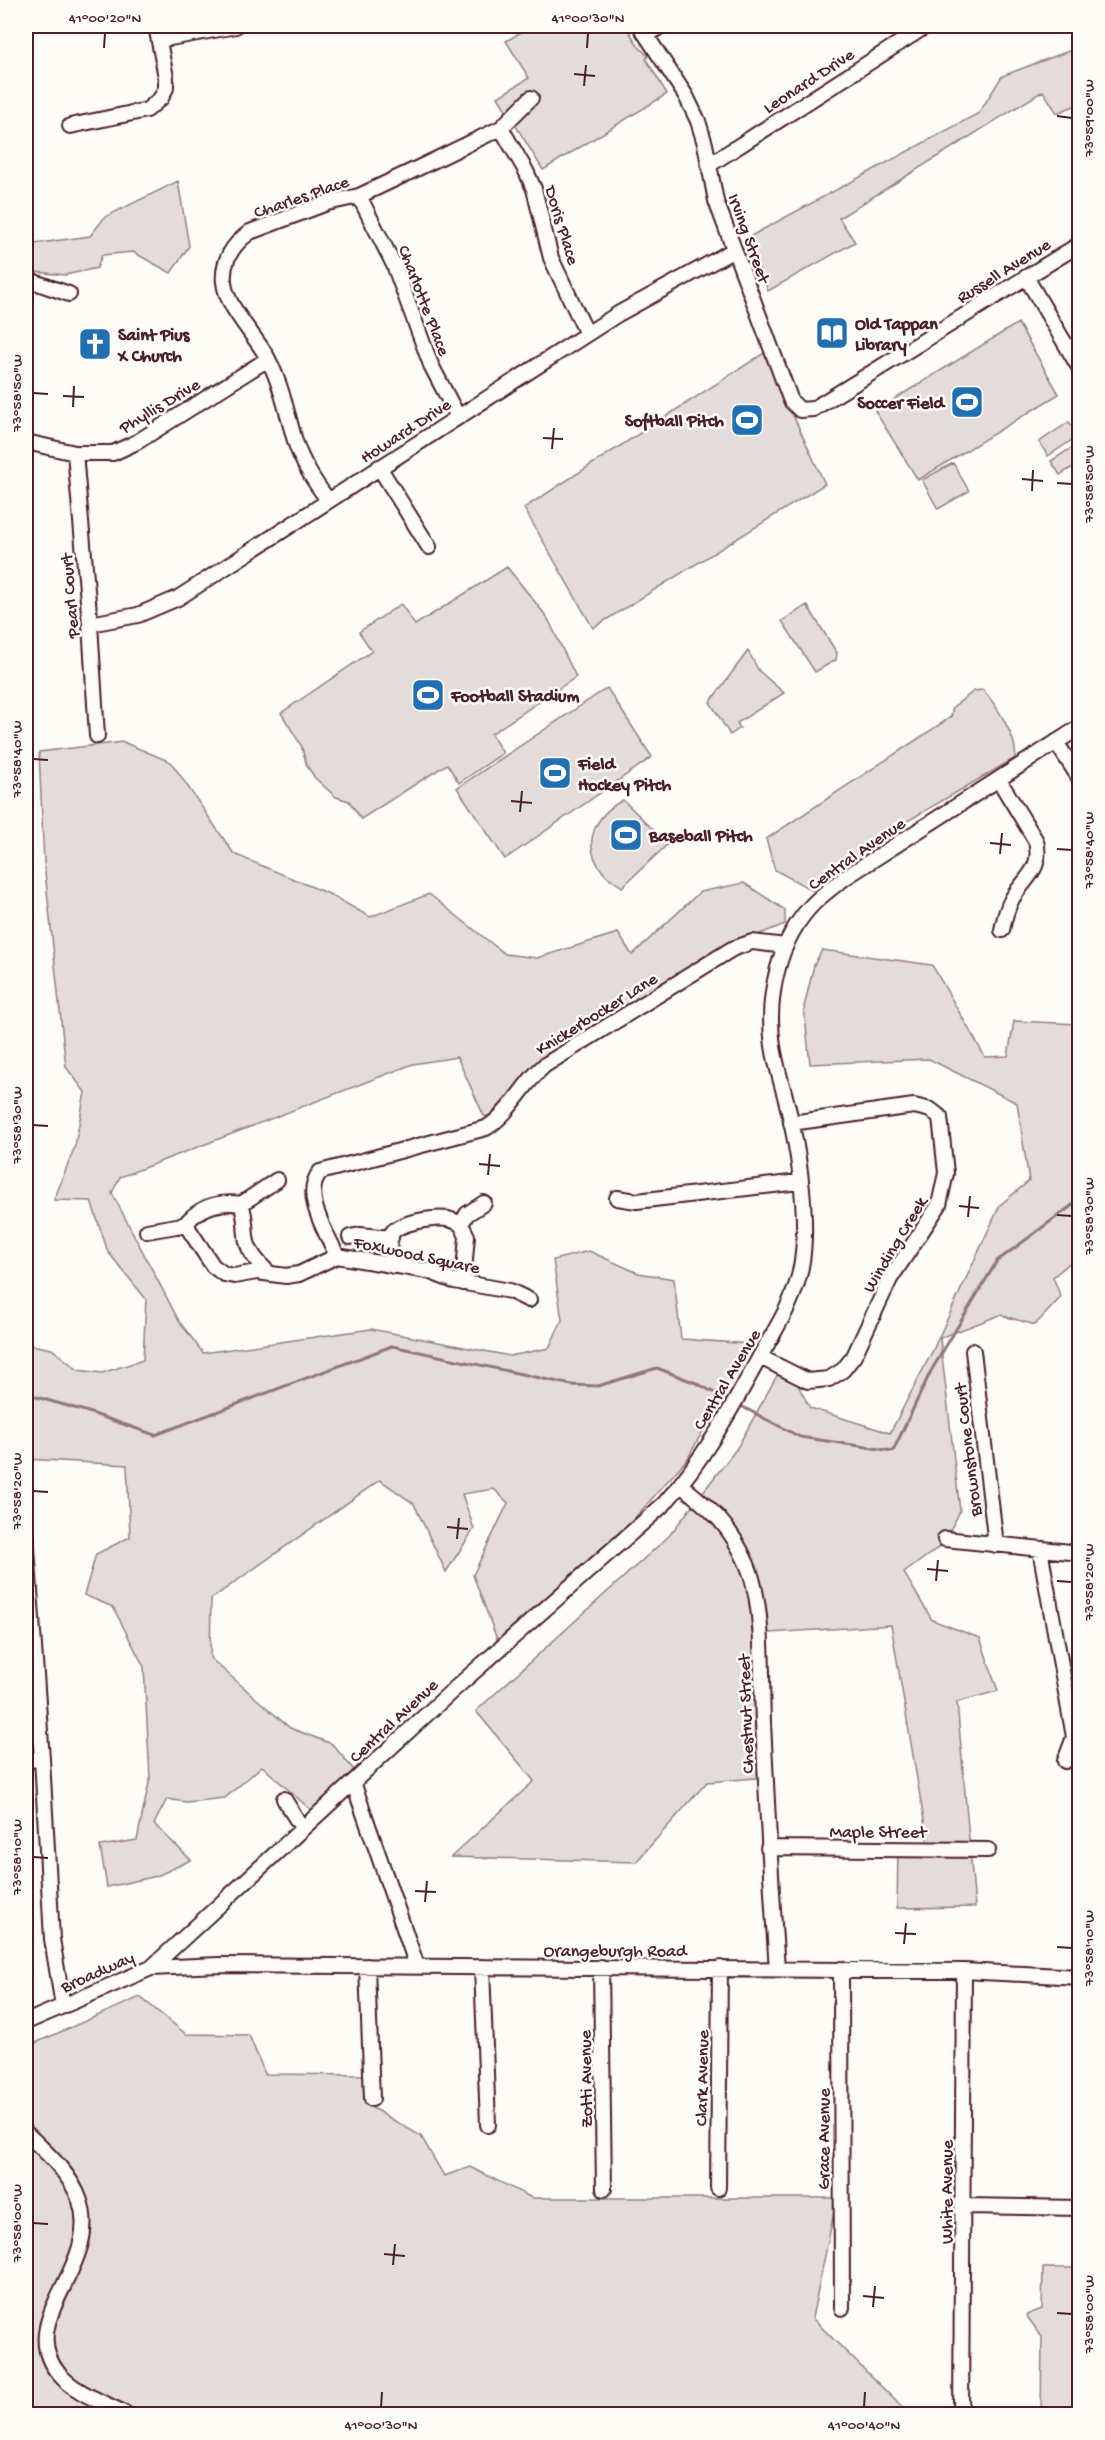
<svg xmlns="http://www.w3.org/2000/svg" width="1105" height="2440" font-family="'Gochi Hand',sans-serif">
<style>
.green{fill:#e3dcda;stroke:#967e82;stroke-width:1.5}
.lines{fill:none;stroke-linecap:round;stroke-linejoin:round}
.stream{stroke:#91777b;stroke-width:3}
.minor-casing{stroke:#4a1f2b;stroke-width:18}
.minor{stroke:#fdfcf7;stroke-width:14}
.ticks{fill:none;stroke:#4a1f2b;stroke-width:2}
.labels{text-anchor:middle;stroke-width:5;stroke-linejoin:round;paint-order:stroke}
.street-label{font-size:18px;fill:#4a1f2b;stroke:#fdfcf7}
.poi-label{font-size:18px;font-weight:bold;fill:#4a1f2b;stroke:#fdfcf7;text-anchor:start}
.neatline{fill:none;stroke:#4a1f2b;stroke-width:2}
.ticks-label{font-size:15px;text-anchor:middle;fill:#4a1f2b}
</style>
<rect width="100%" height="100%" fill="#fdfcf7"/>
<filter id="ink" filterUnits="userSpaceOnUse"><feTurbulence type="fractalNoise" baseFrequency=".0167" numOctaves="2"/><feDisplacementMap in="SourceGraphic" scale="12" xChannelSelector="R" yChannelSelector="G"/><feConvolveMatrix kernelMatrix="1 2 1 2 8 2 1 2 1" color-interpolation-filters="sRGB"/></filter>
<g filter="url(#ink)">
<path class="green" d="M532 26H626L638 46 648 56 646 59 667 94 543 170 498 97 529 78 506 41Z
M1079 47V104L1057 113 1043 91 839 218 855 242 768 291 747 238 979 113 1002 76Z
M178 181 189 246 171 273 133 252 102 255 97 268 65 275 26 271V245L90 236 105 217Z
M1018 323 1059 394 918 480 875 411Z
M764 353 825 484 593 628 524 508Z
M1069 422 1078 436 1048 456 1039 442Z
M1079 443V463L1060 475 1051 461Z
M953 463 969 491 938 509 922 480Z
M507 567 547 617 576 677 491 734 503 753 459 783 447 764 361 819 349 801 336 797 315 778 307 766 301 745 281 713 372 651 359 632 401 604 415 625Z
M807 605 837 653 836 660 815 672 782 621Z
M748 651 759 671 784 693 737 723 740 728 730 735 710 702Z
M607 688 652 757 505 859 457 788Z
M983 690C995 703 1019 740 1015 758L887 833 812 890 775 870 766 839 951 717 953 707 974 691Z
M123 742 171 762 234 854 329 894 370 917 429 894 505 954 537 958 618 933 632 955 700 892 744 883 785 910V924L755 936 545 1058 496 1116H484L457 1057 413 1064 120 1177 112 1193 179 1321 203 1353 371 1329 510 1356 549 1348 562 1320 553 1260 589 1251 638 1273 674 1279 681 1339 750 1344 688 1458 633 1520 498 1642 473 1575 508 1503 494 1489 462 1494 474 1529 446 1572 414 1504 380 1480 211 1599 210 1658 290 1728 332 1744 354 1770 312 1811 262 1766 225 1798 186 1802 167 1799 154 1824 191 1860 157 1876 107 1887 100 1846 137 1840 150 1778 144 1667 113 1607 84 1595 96 1554 130 1537 127 1465 26 1459V1344L52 1349 78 1370 102 1373 143 1360 146 1299 108 1252 91 1201 54 1200 75 1146 85 1092 66 1067 44 863 39 752Z
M623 800 668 844 622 887C616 882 607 878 603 872 580 844 595 815 623 800Z
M822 950 932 965 985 1057 1008 1056 1014 1021 1079 1024V1255L1053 1277 1061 1297 1035 1325 1000 1315 940 1338 960 1511 943 1544 904 1573 932 1620 980 1638 998 1691 957 1702 975 1907 897 1908 898 1850H929L891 1625 754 1634 768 1777 707 1782 636 1862 451 1857 534 1781 476 1711 669 1536 737 1448 785 1361 810 1408 890 1433 933 1350 1000 1205 1029 1181 1017 1103 929 1059 810 1064 804 1007 814 965Z
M140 1997 186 2034 249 2035 265 2074 367 2075 369 2106 421 2136 444 2176 470 2167 532 2198H837L812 2318 909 2414H26V2047Z
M1043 2268H1079V2414H1041L1042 2337 1026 2315 1042 2309Z"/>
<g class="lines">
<path class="stream" d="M26 1394 85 1411 155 1435 392 1346 572 1385 598 1386 657 1368 696 1383 730 1401
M739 1405 800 1437 893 1451 931 1371 997 1261 1074 1204H1080"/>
<g class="minor-casing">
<path id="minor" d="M640 26 686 96 698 121 705 144 716 201 791 401 800 410 813 409 1080 244
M647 35 661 26
M159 40 236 26
M70 126 147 110 161 98 166 88V77L156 26
M501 128 526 171 534 189 551 258 587 334
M709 165 926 26
M359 196 394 265 431 365 458 417
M1026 277 1080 369
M26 279 69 294
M26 442 75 453H113L137 442 268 359
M75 453 90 624 97 736
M379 467 429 547
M328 500C315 483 303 465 296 444 287 415 282 385 267 357 255 335 226 307 224 282 222 261 233 244 250 232L327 203 359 196 412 171 501 128 531 98
M90 624 138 615 178 598 618 314 734 250
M1056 742 1080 779
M999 780 1036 841C1043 870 1025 877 1012 899 1007 908 1004 920 1002 930
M617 1198 637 1201 799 1182
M241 1204 277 1180
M461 1224 467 1214 484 1203
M147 1231 188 1224
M350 1237 360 1235 391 1238
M337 1256C327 1233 301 1195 320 1172L486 1128C511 1113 523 1083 545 1065L732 949 752 942 786 946
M393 1266C391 1257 387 1242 392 1233 399 1222 436 1217 448 1219 452 1220 457 1222 461 1224L467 1236 463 1283
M270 1274C261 1266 250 1254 247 1242 244 1228 247 1219 241 1204 221 1201 202 1206 188 1221V1228L213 1266 224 1274 234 1276 257 1272 286 1276 299 1274 337 1256 428 1271 454 1281 510 1291 529 1300
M973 1351 996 1545
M760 1357 808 1381 829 1379 843 1370 854 1356 890 1279 939 1205 946 1173 940 1117 931 1110 914 1106 791 1123
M681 1485C713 1511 730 1525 747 1564 765 1606 761 1676 763 1722 767 1805 771 1886 777 1969
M26 1534 42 1759 52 1939 63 2006
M945 1539 1080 1553
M1040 1549 1074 1737 1065 1761
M26 1760 42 1759
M353 1782 417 1966
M284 1799 302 1828
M768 1848 988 1850
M367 1966 372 2099
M482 1967 488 2125
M601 1967 604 2189
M151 1968 219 1965 964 1971 1080 1977
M841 1969 842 2308
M26 2022 151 1968 451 1692 664 1504C703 1460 731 1410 758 1360 776 1328 797 1298 802 1261 808 1221 800 1161 791 1121 786 1096 777 1072 773 1046 766 998 778 939 814 903 824 893 835 885 846 877L1080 727
M26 2133C46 2152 71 2174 80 2201 102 2267 13 2320 59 2374 75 2393 105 2403 126 2414
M718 2188 720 1968
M964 2206 1080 2208
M961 2414 964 1971"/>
</g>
<use href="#minor" class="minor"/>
</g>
</g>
<path class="ticks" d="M104 48 105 33M587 48 588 33M574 74 595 76M584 86 586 65M1057 116 1072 118M33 393 48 394M63 396 84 397M73 407 74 386M543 438 563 439M552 449 554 428M1022 479 1043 481M1057 483 1072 484M1032 491 1033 470M33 759 48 760M511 801 532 803M520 812 522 791M990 843 1011 845M1057 849 1072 850M1000 854 1002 833M33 1125 48 1126M479 1164 500 1166M488 1175 490 1154M959 1206 979 1208M1057 1215 1072 1216M968 1217 970 1196M33 1491 48 1492M447 1527 468 1529M457 1539 459 1518M927 1569 948 1571M936 1581 938 1560M1057 1581 1072 1582M33 1857 48 1858M415 1891 436 1892M425 1902 427 1881M895 1933 916 1934M904 1944 906 1923M1057 1947 1072 1948M33 2223 48 2224M384 2254 405 2256M393 2265 395 2244M863 2296 884 2298M873 2307 875 2286M1057 2313 1072 2314M381 2407 382 2392M864 2407 865 2392"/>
<defs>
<g id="library-square" transform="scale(1.725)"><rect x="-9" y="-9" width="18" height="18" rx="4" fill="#1f6fb2" stroke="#fdfcf7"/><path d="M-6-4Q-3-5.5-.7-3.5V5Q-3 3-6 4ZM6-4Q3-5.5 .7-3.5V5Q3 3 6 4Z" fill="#fff"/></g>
<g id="church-square" transform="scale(1.725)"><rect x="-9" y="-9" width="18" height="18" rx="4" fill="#1f6fb2" stroke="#fdfcf7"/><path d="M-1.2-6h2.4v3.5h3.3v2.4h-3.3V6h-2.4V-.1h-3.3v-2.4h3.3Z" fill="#fff"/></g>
<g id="stadium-square" transform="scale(1.725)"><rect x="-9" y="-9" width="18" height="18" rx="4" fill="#1f6fb2" stroke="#fdfcf7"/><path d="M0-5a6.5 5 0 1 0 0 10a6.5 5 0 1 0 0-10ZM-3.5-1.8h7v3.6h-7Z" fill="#fff"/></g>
</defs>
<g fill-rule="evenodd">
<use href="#library-square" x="832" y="333"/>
<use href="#church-square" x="95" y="344"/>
<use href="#stadium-square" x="967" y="402"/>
<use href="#stadium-square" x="747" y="420"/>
<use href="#stadium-square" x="428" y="695"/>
<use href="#stadium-square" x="555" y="773"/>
<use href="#stadium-square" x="626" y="835"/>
</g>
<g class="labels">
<g class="street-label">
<text transform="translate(808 80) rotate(-33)" y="6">Leonard Drive</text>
<text transform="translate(301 196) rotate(-19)" y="6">Charles Place</text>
<text transform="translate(563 225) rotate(73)" y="6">Doris Place</text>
<text transform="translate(750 238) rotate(70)" y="6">Irving Street</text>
<text transform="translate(1003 270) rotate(-32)" y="6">Russell Avenue</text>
<text transform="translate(425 300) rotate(69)" y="6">Charlotte Place</text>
<text transform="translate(159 405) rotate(-31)" y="6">Phyllis Drive</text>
<text transform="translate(405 430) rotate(-33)" y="6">Howard Drive</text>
<text transform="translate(69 596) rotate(-95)" y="6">Pearl Court</text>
<text transform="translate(856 853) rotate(-35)" y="6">Central Avenue</text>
<text transform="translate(596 1013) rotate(-32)" y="6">Knickerbocker Lane</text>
<text transform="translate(894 1244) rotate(-59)" y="6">Winding Creek</text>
<text transform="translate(417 1254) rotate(12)" y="6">Foxwood Square</text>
<text transform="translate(726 1379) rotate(-59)" y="6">Central Avenue</text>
<text transform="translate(967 1450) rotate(-97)" y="6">Brownstone Court</text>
<text transform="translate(745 1714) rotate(-92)" y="6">Chestnut Street</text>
<text transform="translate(393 1720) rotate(-43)" y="6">Central Avenue</text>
<text x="878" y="1837">Maple Street</text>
<text x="615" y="1956">Orangeburgh Road</text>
<text transform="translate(97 1971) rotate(-24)" y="6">Broadway</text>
<text transform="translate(701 2078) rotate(-89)" y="6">Clark Avenue</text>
<text transform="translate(585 2079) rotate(-91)" y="6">Zotti Avenue</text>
<text transform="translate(823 2139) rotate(-90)" y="6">Grace Avenue</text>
<text transform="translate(946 2192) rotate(-90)" y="6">White Avenue</text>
</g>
<g class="poi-label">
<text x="855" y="329">Old Tappan<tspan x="855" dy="21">Library</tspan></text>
<text x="118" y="340">Saint Pius<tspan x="118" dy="21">X Church</tspan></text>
<text x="944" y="408" text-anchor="end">Soccer Field</text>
<text x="724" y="426" text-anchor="end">Softball Pitch</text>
<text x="451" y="701">Football Stadium</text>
<text x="578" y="769">Field<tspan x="578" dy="21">Hockey Pitch</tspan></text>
<text x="649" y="841">Baseball Pitch</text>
</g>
</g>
<rect width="1105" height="2440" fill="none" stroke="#fdfcf7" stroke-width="66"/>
<rect x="33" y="33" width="1039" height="2374" class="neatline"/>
<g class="ticks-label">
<text x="105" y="22">41°00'20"N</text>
<text x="588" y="22">41°00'30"N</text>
<text transform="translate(1088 118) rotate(-90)" y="5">73°59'00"W</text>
<text transform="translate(16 393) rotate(-90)" y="5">73°58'50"W</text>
<text transform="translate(1088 484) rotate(-90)" y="5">73°58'50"W</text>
<text transform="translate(16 759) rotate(-90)" y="5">73°58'40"W</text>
<text transform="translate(1088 850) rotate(-90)" y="5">73°58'40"W</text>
<text transform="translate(16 1125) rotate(-90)" y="5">73°58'30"W</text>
<text transform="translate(1088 1216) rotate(-90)" y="5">73°58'30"W</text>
<text transform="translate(16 1491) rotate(-90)" y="5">73°58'20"W</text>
<text transform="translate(1088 1582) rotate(-90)" y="5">73°58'20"W</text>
<text transform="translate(16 1857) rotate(-90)" y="5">73°58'10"W</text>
<text transform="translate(1088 1948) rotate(-90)" y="5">73°58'10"W</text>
<text transform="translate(16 2223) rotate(-90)" y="5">73°58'00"W</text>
<text transform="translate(1088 2314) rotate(-90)" y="5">73°58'00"W</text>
<text x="381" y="2429">41°00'30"N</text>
<text x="864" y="2429">41°00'40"N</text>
</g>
</svg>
